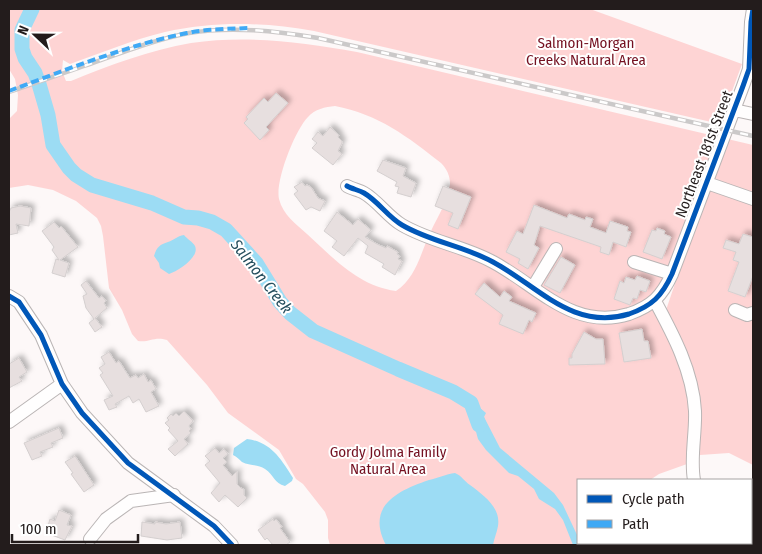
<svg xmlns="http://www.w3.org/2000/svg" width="762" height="554" font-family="'Fira Sans Condensed',sans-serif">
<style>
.green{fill:#fed4d4;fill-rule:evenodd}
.water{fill:#9cdcf4}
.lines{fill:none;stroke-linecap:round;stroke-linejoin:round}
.river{stroke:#9cdcf4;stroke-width:15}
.building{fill:#e7dfdf;stroke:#d4cfcf;filter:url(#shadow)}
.minor-casing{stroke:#bab5b5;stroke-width:14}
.minor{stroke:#fffefe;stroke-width:12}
.rail-casing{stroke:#cbc9c9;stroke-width:4.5}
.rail{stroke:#fff;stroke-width:2.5;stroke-dasharray:8;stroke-linecap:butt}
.quiet{stroke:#3fa9f5;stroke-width:4;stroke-dasharray:8 4;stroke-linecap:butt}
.cycleway-casing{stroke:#fff;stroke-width:8}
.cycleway{stroke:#0057b8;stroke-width:5}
.labels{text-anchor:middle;stroke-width:4;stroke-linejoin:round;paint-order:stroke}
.park-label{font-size:15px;fill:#741121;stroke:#fff}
.street-label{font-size:15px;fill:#231c1c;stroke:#fff}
.water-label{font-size:16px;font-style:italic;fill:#264f5e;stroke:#fff}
</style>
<defs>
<filter id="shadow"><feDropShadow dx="3.5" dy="-3.5" stdDeviation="2.5" flood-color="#0004"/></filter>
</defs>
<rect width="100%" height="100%" fill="#fdf8f8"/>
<path class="green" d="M9 9H590L742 64 720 124 314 31C264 22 214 21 165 32 132 40 101 53 70 64L63 60 62 71 66 81H71C110 65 150 50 191 43 247 35 302 42 357 52L753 145V237L743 234 733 260 739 262 728 291 745 297 753 276V465L729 453 700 455 687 464 659 474 650 480H578V543H620L619 545H330L328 538V520L325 512 303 484 296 479 279 450 228 413 207 385 167 340C154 336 149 343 138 341L132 334 122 310 109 288 103 236 101 226 97 218 76 201 53 190 28 185 9 188V119L17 111 18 95 15 79 9 69ZM335 106C378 114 408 137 441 163 447 169 450 176 450 184 448 201 438 216 431 231 421 251 417 277 396 291 359 286 334 259 307 234 296 224 283 215 279 199 275 181 295 130 308 117 315 109 325 107 335 106ZM687 219 696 222 666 310 650 298 662 283Z"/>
<path class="water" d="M184 235C187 239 193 242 195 246 200 257 178 271 169 274L160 268 159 263 154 256C157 246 160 245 168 242 174 240 177 236 184 235Z
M473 402 486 413 484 417 500 448 554 493 563 505 578 537V543L581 545H573L563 520 555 509 539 499 534 489 518 476 509 473 486 450 478 439 472 417Z
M247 439C271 442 281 459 293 478L292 481 285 486C274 483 274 475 265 469 258 464 249 466 242 462 239 459 237 457 233 455L234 448Z
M455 473C462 476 464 481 470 485 483 495 501 507 498 526 497 532 494 539 493 545H386C366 507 396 491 429 480 438 478 446 474 455 473Z"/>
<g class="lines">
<path class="river" d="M32 9 22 30V49L25 58 35 73 39 84 48 115 53 145 69 168 76 175 92 185 152 203 184 217 198 218 212 222 226 230 256 263 280 302 290 313 313 331 398 369 453 392 471 403 479 425"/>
</g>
<path class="building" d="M276 93 288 103 266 127 269 130 260 140 244 123 248 119 246 117 264 98 268 102Z
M330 127 339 135 338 137 342 141V143L338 151 342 154 333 165 312 148 317 143 312 139 318 132 323 136Z
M383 160 406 168 403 176 416 183 411 197 397 193 399 187 395 186 397 182 377 171Z
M302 182 305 186 307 185 311 187 318 198 325 201 320 211 311 207 306 210 294 194 298 191 294 187Z
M443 186 471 197 458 229 448 225 453 213 435 206Z
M534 205 567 218 569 214 585 220 586 217 593 219 590 227 606 233 610 221 628 227 627 231 631 232 626 247 613 242 609 255 600 252 601 247 540 226 534 245 539 248 528 269 518 263 520 259 506 252 517 231 523 234Z
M20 206 31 208 29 226 16 224 18 233 9 235V212L11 208Z
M337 212 353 225 358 219 371 230 365 237 377 244 386 248 387 246 398 252 397 254 400 256 398 259 402 261 395 275 382 267 384 264 365 253 368 246 358 238 344 256 332 247 337 241 324 231Z
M54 222 59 228 61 226 78 247 60 260 69 263 65 277 52 273 56 259 59 260 52 250 54 247 42 231Z
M657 228 665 231 664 234 671 237 662 259 643 252 652 230 656 231Z
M743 234 753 237V276L745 297 728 291 739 262 733 260 736 252 723 248 726 240 739 244Z
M561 257 575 265 560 293 544 285Z
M637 276 650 281 646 292 640 290 637 299 633 298 630 305 614 299 620 281 624 283 626 277 635 280Z
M86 281 99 298 102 296 106 301 104 303 107 308 95 318 102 327 95 332 89 323 94 319 86 308 83 296 87 294 81 285Z
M484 283 500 297 504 291 512 297 509 301 536 313 532 322 529 320 523 334 499 324 503 315 475 294Z
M642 329 644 341H648L651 358 624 362 619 333Z
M584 332 596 339H603L605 364 569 365V358H572V354Z
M109 352 116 363 119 361 130 378 136 375 138 378 144 374 148 382 151 380 156 389 151 392 159 406 146 412 139 399 133 403 129 396 115 404 117 407 109 410 104 400 113 396 100 375 103 373 99 368 105 364 101 357Z
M19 358 27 372 19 377 22 381 9 388V364Z
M184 411 193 421 189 426 191 429 189 431 191 433 184 439 188 444 175 456 168 449 178 441 168 430 170 428 165 423 169 420 167 418 171 414 173 416 176 413 179 416Z
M59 428 63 438 51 443 53 447 40 452 42 456 32 460 24 443Z
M215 448 219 453 224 449 228 454 223 458 227 462 223 465 232 476 237 471V484L241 488 244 489V495L247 498 238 507 225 495 219 502 211 493 220 483 205 465 210 461 205 456Z
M75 456 94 485 84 492 71 474 73 473 65 462Z
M59 510 71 515 67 525 72 526 65 540 46 533 50 519 55 521Z
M273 519 274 521 276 519 282 527 280 528 290 542 286 545H273L267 538 265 540 258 530Z
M142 522 155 524V522L166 524 180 522 182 538 167 540 141 536Z"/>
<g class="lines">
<g class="minor-casing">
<path id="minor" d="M734 110 753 114
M707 183 753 199
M347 186C352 189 359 190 364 193 378 201 388 217 402 225 431 242 464 246 493 262 538 286 573 331 629 314 652 306 662 296 672 274L743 86 749 69 751 22 753 9
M634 262 672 274
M533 287 556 249
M9 296 19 302 41 335 62 384 82 413 128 463 214 526 232 545
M655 301C673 334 693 372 695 411 696 434 690 457 694 480
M735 310 747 315 753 313
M9 422 62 384
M90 539 106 519 131 501 174 495
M709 543V545"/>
</g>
<use href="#minor" class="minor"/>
<g class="rail-casing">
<path id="rail" d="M9 92C34 83 59 75 84 66 118 54 153 40 189 33 232 26 276 31 318 38L753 136"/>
</g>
<use href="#rail" class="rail"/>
<path class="quiet" d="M9 91C65 70 128 45 187 33 207 29 228 29 248 28"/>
<g class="cycleway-casing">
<path id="cycleway" d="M347 186C352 189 359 190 364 193 378 201 388 217 402 225 431 242 464 246 493 262 538 286 573 331 629 314 652 306 662 296 672 274L743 86 749 69 751 22 753 9
M9 296 19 302 41 335 62 384 82 413 128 463 214 526 232 545"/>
</g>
<use href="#cycleway" class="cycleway"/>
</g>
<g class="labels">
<g class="park-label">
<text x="586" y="48">Salmon-Morgan<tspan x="586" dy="17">Creeks Natural Area</tspan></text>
<text x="388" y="457">Gordy Jolma Family<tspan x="388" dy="17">Natural Area</tspan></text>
</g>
<g class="street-label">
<text transform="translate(704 154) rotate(-69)" y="5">Northeast 181st Street</text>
</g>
<g class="water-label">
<text transform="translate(262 276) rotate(52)" y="6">Salmon Creek</text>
</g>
</g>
<rect width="762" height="554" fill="none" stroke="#231c1c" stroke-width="20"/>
<rect x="577" y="479" width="175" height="65" fill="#ffffff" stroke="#a7a4a4"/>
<rect x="587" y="495" width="25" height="8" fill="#0057b8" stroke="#a7a4a4"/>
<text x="622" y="504" font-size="15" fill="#231c1c">Cycle path</text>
<rect x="587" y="520" width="25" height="8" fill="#3fa9f5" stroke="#a7a4a4"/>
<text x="622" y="529" font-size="15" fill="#231c1c">Path</text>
<g transform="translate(35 35) rotate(292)" stroke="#ffffff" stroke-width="4" paint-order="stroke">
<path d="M0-4L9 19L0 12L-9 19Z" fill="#231c1c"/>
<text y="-8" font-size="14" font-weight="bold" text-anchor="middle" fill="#231c1c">N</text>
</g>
<path d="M12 534v8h126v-8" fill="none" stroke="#231c1c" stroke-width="2.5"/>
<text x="20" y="534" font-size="15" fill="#231c1c" stroke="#ffffff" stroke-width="4" paint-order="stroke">100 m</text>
</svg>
